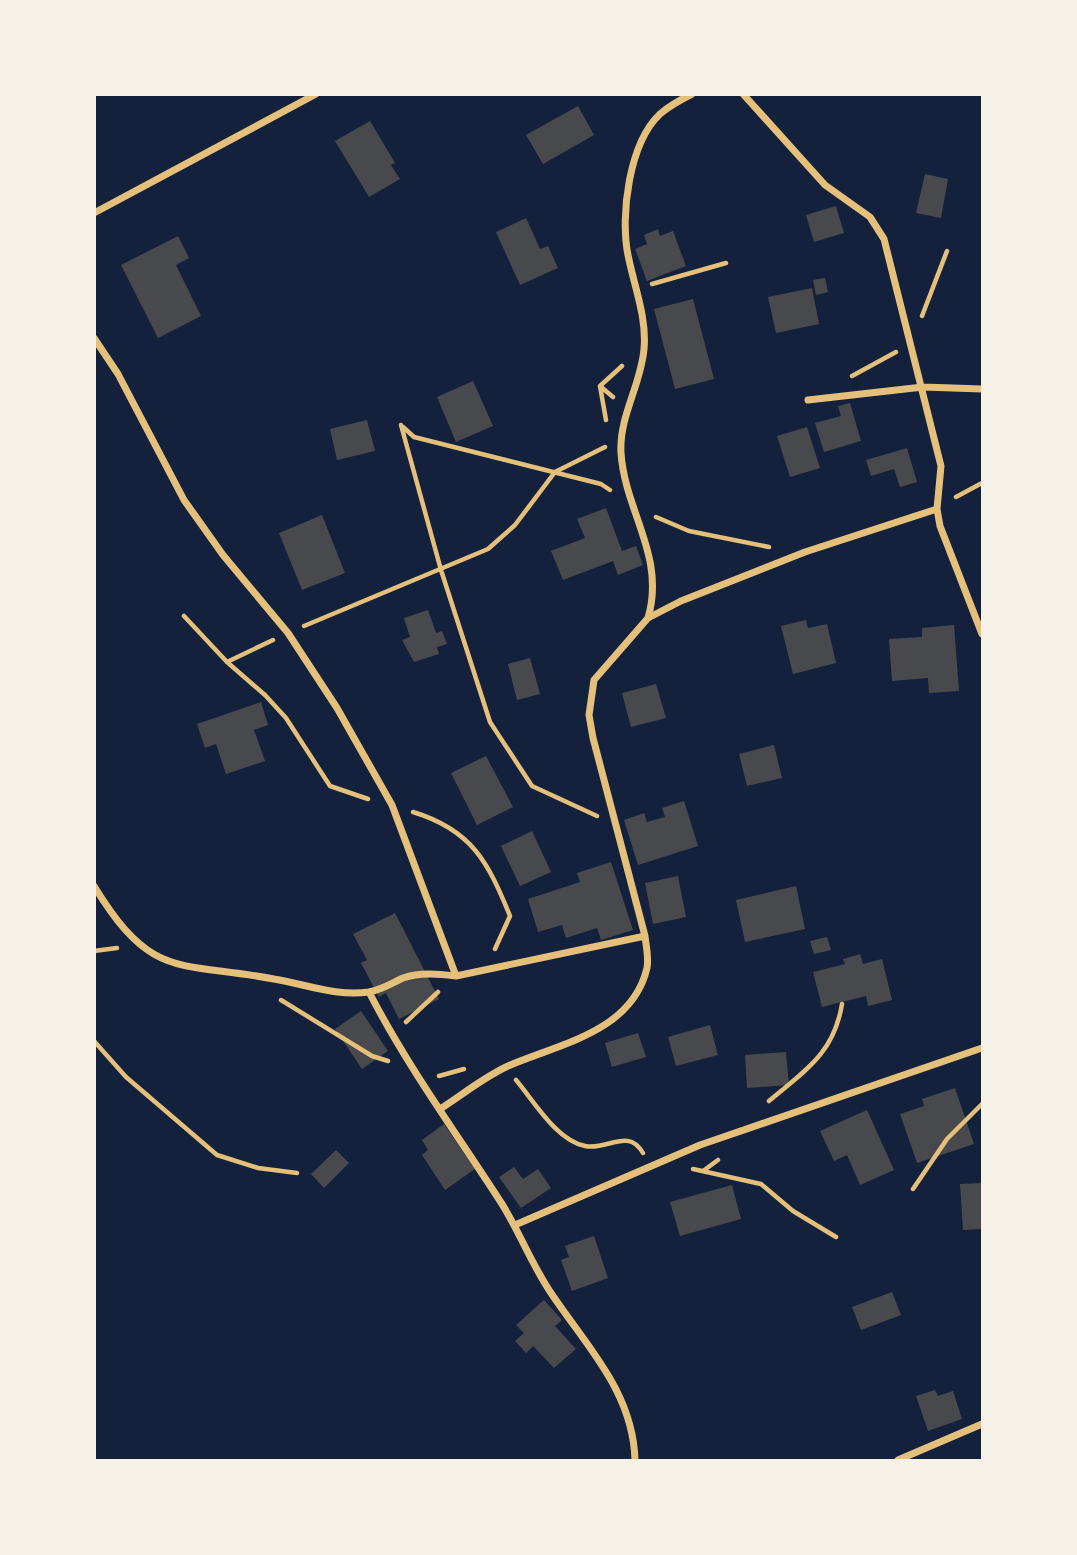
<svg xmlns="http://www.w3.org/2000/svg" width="1077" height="1555" font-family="Manrope,sans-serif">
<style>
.building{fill:#48494c}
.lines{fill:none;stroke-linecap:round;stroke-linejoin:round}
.path{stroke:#e5c07b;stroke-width:4.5}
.minor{stroke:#e5c07b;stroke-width:7}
</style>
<rect width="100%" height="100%" fill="#14213d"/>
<path class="building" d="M578 106 594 135 543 164 526 135Z
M370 121 395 163 391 165 400 179 369 197 335 141Z
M925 174 948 179 941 218 916 213Z
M836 206 844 233 814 242 806 215Z
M526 218 540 249 548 246 558 268 520 285 496 232Z
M658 229 660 236 673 231 686 266 647 281 635 249 647 244 644 235Z
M178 236 189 258 176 265 201 316 158 338 121 265Z
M825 278 828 292 816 295 813 280Z
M812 288 819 324 776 333 768 297Z
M693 299 714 379 675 389 654 309Z
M473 381 493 426 456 442 437 397Z
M850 403 861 441 824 452 815 423 841 416 838 406Z
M367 420 375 451 337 460 330 429Z
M807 427 820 468 790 477 777 436Z
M907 448 917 482 900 487 894 469 871 476 866 460Z
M606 508 622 551 636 546 643 565 618 575 613 561 563 580 551 551 585 538 577 519Z
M322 515 345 573 302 590 279 533Z
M428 610 436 633 442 631 447 644 437 647 439 654 414 662 402 640 410 637 404 618Z
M806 620 808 628 827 624 836 663 793 674 781 626Z
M954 625 959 691 929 693 928 678 892 681 889 639 922 637V628Z
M530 658 540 694 517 700 508 664Z
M656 684 666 718 631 727 622 693Z
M261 702 268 725 254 730 265 761 226 774 216 744 205 748 197 724Z
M774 745 782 778 747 786 739 754Z
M486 756 513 807 477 825 451 773Z
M684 801 698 846 638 865 624 820 644 813 647 822 665 817 662 808Z
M532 831 551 872 520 886 501 846Z
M611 862 633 930 601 940 597 928 566 938 562 925 538 932 528 899 580 882 577 873Z
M678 876 686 917 653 924 645 883Z
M796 886 805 929 745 942 736 900Z
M395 913 439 999 399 1019 386 993 379 997 361 963 367 960 353 934Z
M827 937 831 950 814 954 810 941Z
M860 954 863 964 882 959 892 1000 868 1006 866 996 822 1007 813 972 845 964 843 959Z
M361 1011 388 1051 362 1069 335 1029Z
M710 1025 718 1055 676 1066 668 1037Z
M638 1033 646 1057 612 1067 605 1043Z
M786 1052 789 1085 747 1088 745 1055Z
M955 1088 974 1144 917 1163 900 1114 924 1106 922 1099Z
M867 1110 894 1170 860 1185 847 1155 834 1161 820 1131Z
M444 1124 475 1169 445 1190 422 1155 428 1150 422 1140Z
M336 1150 349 1163 324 1188 311 1174Z
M514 1167 523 1179 538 1169 551 1188 521 1208 499 1177Z
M982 1183V1229L963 1230 960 1184Z
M732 1185 741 1219 680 1236 670 1202Z
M594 1236 608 1278 572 1291 561 1260 569 1257 565 1246Z
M892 1292 901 1315 861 1330 852 1307Z
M544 1300 562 1320 555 1326 576 1349 554 1368 533 1346 526 1353 515 1341 524 1333 516 1325Z
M935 1390 938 1396 953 1391 962 1419 928 1431 916 1396Z"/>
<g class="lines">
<path class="path" d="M652 284 726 263
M922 316 947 251
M852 376 896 352
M600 386 606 420
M613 397 600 386 622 366
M401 425 441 570 490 722 532 786 597 816
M403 427 414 437 601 484 610 490
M956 497 982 483
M656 517 689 531 769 547
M184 616 227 662 265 695 286 718 330 786 368 799
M304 626 488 549 515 525 555 472 605 447
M227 662 273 640
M413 812C472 830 488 862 510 916L495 949
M94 951 117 948
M281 1000 372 1056 388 1061
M406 1022 438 992
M94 1041 126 1077 217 1155 258 1168 297 1173
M439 1076 464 1069
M516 1080C534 1101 556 1140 585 1146 607 1151 628 1127 643 1153
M769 1101C806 1070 834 1053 842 1004
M693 1169 761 1184 793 1211 836 1237
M703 1171 718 1160
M913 1189 947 1139 982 1104"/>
<path class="minor" d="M743 94 825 185 870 217 884 239 941 466 937 509 940 526 982 634
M94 213 316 94
M94 338 118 374 184 500 223 555 288 633 337 708 392 805 456 976 645 936
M808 400 923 387 982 389
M648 618C666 556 625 512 621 453 619 416 641 385 644 349 647 317 634 286 628 255 620 216 629 143 660 114 669 106 680 100 692 94
M94 886C152 981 178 961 274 979 305 984 337 997 369 992 382 990 392 983 403 978 420 972 439 974 456 976
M369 992C407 1066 457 1134 502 1204 520 1233 532 1265 551 1293 587 1347 633 1392 635 1460
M440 1109C462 1095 484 1077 508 1066 559 1044 632 1032 647 968 649 958 646 946 645 936L593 738 589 715 594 680 648 618 681 601 805 552 937 509
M515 1225 700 1145 982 1048
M898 1460 982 1424"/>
</g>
<rect width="1077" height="1555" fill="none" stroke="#f6f1e7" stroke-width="192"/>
</svg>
